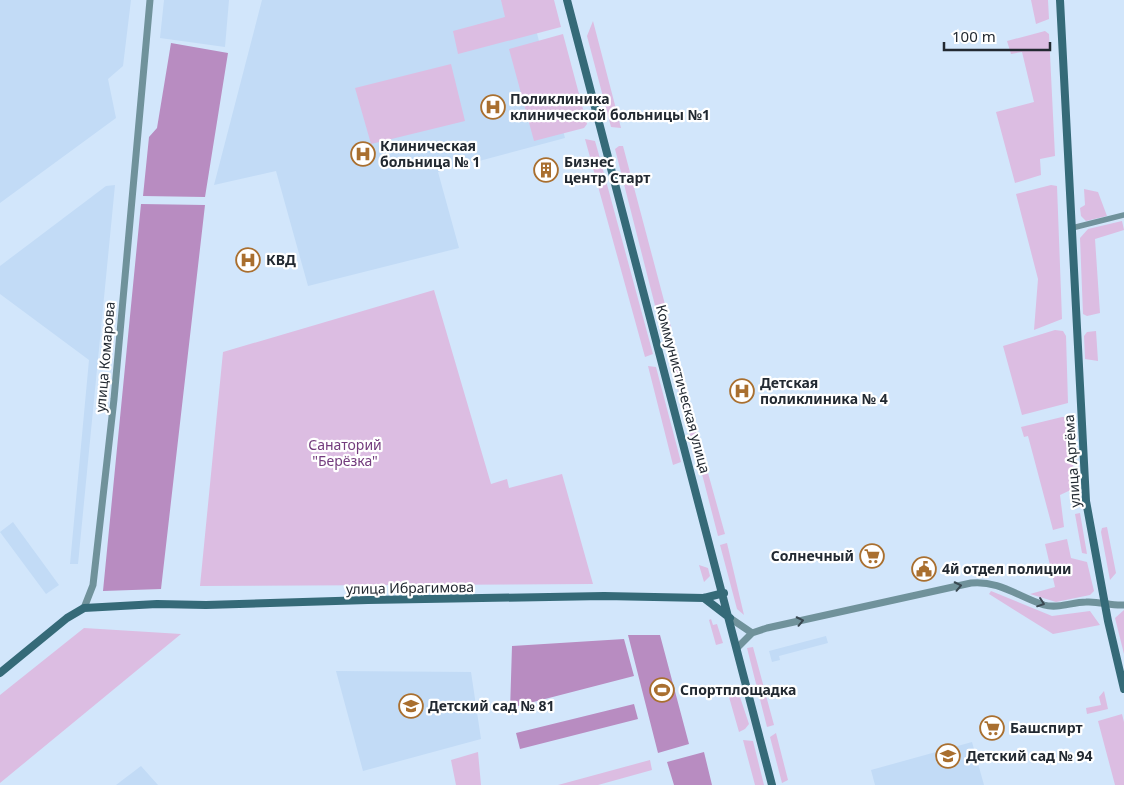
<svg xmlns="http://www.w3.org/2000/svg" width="1124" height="785" font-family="'Noto Sans',sans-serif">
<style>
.built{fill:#c2dbf6}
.green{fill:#dcbde2}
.forest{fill:#b88cc1}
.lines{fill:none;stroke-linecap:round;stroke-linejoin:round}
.minor{stroke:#70929b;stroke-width:5.5}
.tertiary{stroke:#70929b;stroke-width:7}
.secondary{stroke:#356a78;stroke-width:8}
.oneway{stroke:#394851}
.labels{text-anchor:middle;stroke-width:4.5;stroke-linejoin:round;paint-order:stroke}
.poi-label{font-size:14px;font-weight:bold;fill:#222931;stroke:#fff;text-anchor:start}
.street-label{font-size:14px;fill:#222931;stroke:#fff}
.park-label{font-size:14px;fill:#733c7d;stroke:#fff}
</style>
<rect width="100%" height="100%" fill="#d2e6fb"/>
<path class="built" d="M0 0H131L123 66 108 79 116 118 0 203Z
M164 0H229L225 47 160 38Z
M262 0H528L565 138 438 172 459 248 308 286 276 171 214 185Z
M115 185 78 564H70L89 360 0 294V266L106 186Z
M13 522 59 585 46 594 0 532Z
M826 636 828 643 779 656 780 660 772 662 769 651Z
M336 671 471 672 481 739 363 771Z
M972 742 984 785H875L871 770Z
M141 766 158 785H116Z"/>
<path class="green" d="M501 0H554L561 27 458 54 453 31 505 17Z
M1031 0H1048L1049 19 1036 24Z
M593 21 621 128 611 127 587 36Z
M1045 31 1049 34 1055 156 1040 159 1041 175 1015 183 996 112 1034 102 1022 52 1011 54 1007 41Z
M563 34 587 124 584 128 534 141 509 49Z
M451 64 465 121 371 144 355 88Z
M585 139 595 141 599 155 653 354 645 357Z
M619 146H623L671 327 661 329 615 149Z
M1051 185 1057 186 1062 319 1034 330 1038 279 1016 194Z
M1084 189 1098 192 1107 216 1086 221 1081 216 1080 208 1085 205Z
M1122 221 1124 230 1095 239 1100 313 1087 316 1083 314 1080 238 1088 229Z
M434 290 491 484 507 479 509 488 562 474 593 584 200 586 223 352Z
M1055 330 1063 331 1066 336 1068 403 1022 415 1003 346Z
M1096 331 1098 361 1085 359 1084 336 1087 332Z
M668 337H673L702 450 700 454 694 450 664 339Z
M648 366 656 367 681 462 673 465Z
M1062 417H1069L1075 488 1060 495 1064 527 1053 530 1028 436 1024 437 1021 427Z
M708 473 725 534 718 536 702 474Z
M1080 513 1087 554 1082 553 1075 514Z
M1107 527 1116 573 1110 580 1101 532 1102 528Z
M1067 539 1071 558 1087 562 1094 591 1090 595 1056 602 1030 594 1055 587 1045 544Z
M727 543 744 615 737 609 720 545Z
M699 565 708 568 710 576 704 582Z
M991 591 1052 616 1090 611 1100 625 1053 634 989 594Z
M1124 610V654L1115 618Z
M711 619 713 625 717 624 723 643 716 645 709 620Z
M84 628 181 634 0 783V695Z
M753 647 774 725 767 727 747 648Z
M1104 691 1108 709 1087 714 1086 708 1101 705 1099 697Z
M739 694 749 724 745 729 739 732 729 697Z
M1122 714 1124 722V785H1115L1098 721Z
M776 733 788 780 782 783 770 737Z
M743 740 753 741 764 785H755Z
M478 752 481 785H456L451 760Z
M650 760 652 770 598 785H558Z"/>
<path class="forest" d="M171 43 228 53 205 197 143 196 149 137 157 128Z
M141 204 205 205 161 589 103 591Z
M628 635H660L689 744 658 753Z
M624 639 634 676 514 707 510 711 512 646Z
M634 704 638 719 520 749 516 733Z
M704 752 712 785H674L667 762Z"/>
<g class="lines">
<path class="minor" d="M1072 228 1124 215"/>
<path class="tertiary" d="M84 608 93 585 114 399 150 0
M730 618 752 633
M737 648 752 633 767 628 971 583C998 580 1019 597 1044 605 1058 609 1072 602 1086 602 1099 601 1111 606 1124 605"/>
<path class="secondary" d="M567 0 772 785
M1060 0 1086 501 1108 621 1124 689
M704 598 730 618
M0 673 67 618 84 608 157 604 206 605 368 600 604 596 704 598 724 593"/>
</g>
<defs><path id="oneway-chevron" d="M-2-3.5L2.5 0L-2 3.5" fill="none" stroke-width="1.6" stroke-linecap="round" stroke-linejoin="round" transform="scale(1.25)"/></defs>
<g class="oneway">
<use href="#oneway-chevron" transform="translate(958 586) rotate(-12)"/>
<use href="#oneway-chevron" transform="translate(1041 603) rotate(19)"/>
<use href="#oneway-chevron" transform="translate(800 621) rotate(-12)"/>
</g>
<defs>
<g id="hospital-ring" transform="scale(1.25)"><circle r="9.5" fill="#fff" stroke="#a96f2f" stroke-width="1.5"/><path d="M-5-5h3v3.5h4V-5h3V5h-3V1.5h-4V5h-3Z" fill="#a96f2f"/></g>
<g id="building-ring" transform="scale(1.25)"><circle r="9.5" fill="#fff" stroke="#a96f2f" stroke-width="1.5"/><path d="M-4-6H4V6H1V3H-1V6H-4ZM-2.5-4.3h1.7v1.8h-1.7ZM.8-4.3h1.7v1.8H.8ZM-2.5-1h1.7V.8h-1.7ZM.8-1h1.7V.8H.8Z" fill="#a96f2f"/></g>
<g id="supermarket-ring" transform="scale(1.25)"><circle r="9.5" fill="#fff" stroke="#a96f2f" stroke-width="1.5"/><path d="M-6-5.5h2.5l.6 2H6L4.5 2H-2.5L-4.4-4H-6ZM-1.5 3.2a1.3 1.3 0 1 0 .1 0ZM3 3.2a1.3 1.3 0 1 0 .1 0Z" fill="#a96f2f"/></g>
<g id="civic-ring" transform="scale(1.25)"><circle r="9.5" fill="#fff" stroke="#a96f2f" stroke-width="1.5"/><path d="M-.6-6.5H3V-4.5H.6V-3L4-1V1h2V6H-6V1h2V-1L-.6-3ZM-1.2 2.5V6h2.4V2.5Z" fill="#a96f2f"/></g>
<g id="stadium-ring" transform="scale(1.25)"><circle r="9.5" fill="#fff" stroke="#a96f2f" stroke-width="1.5"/><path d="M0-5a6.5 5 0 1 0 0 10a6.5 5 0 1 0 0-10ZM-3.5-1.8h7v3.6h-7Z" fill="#a96f2f"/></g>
<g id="school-ring" transform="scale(1.25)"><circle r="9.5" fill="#fff" stroke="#a96f2f" stroke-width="1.5"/><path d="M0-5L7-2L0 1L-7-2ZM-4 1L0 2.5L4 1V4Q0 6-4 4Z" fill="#a96f2f"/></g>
</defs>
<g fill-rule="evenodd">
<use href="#hospital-ring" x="493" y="107"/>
<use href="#hospital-ring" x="363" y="154"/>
<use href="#building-ring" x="546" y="170"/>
<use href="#hospital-ring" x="248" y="260"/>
<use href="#hospital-ring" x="742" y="391"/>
<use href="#supermarket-ring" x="872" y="556"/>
<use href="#civic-ring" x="924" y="569"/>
<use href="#stadium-ring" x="662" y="690"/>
<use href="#school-ring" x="411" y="706"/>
<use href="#supermarket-ring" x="992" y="728"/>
<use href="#school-ring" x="948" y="756"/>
</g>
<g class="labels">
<g class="poi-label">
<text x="510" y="104">Поликлиника<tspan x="510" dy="16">клинической больницы №1</tspan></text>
<text x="380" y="151">Клиническая<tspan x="380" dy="16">больница № 1</tspan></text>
<text x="564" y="167">Бизнес<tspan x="564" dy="16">центр Старт</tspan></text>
<text x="266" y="265">КВД</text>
<text x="760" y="388">Детская<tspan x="760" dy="16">поликлиника № 4</tspan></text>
<text x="854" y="561" text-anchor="end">Солнечный</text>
<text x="942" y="574">4й отдел полиции</text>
<text x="680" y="695">Спортплощадка</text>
<text x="428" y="711">Детский сад № 81</text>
<text x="1010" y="733">Башспирт</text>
<text x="966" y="761">Детский сад № 94</text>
</g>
<g class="street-label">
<text transform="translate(105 357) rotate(-85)" y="5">улица Комарова</text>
<text transform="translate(683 389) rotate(75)" y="5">Коммунистическая улица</text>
<text transform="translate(1072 461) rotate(-94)" y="5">улица Артёма</text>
<text transform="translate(410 588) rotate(-1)" y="5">улица Ибрагимова</text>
</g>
<g class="park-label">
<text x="345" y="450">Санаторий<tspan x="345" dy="16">"Берёзка"</tspan></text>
</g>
</g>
<path d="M944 42v8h106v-8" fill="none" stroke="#222931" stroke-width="2.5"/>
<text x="952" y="42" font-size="15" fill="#222931" stroke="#ffffff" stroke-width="4" paint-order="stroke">100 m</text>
</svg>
